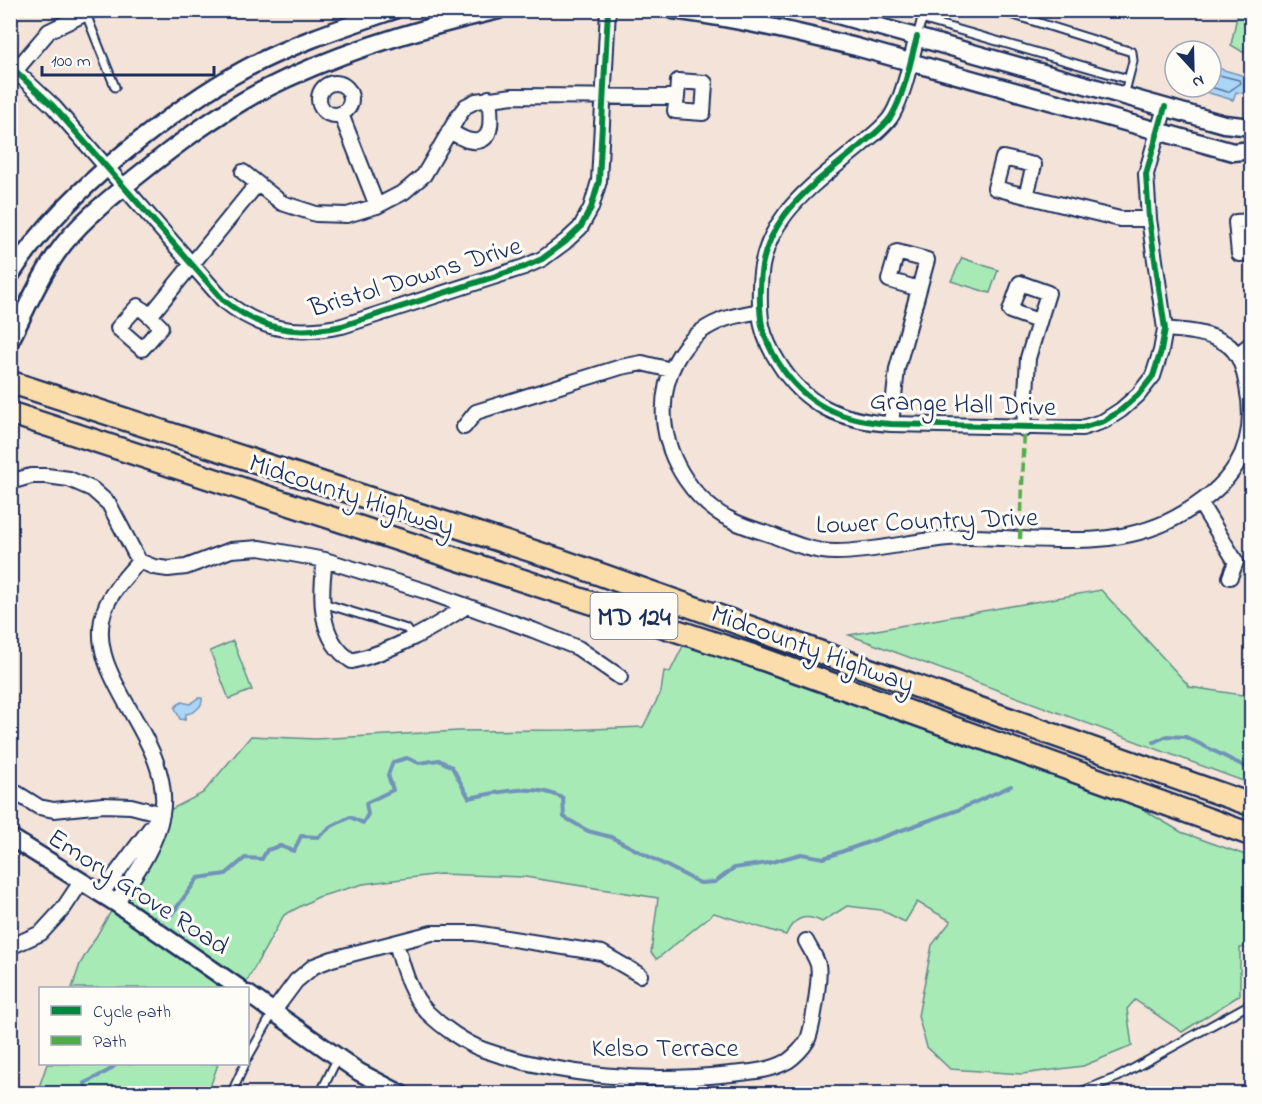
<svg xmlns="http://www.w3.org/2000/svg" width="1262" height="1104" font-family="'Indie Flower',sans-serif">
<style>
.green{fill:#a7eab5;stroke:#618c8a;stroke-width:1.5}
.water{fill:#abd5f6;stroke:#7193b9;stroke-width:1.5}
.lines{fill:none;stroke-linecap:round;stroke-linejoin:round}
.shore{stroke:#55719b;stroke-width:1.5}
.stream{stroke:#7193b9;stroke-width:4}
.service-casing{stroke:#1b2f5e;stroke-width:11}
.minor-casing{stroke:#1b2f5e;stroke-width:18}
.tertiary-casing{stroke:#1b2f5e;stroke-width:21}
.primary-casing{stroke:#1b2f5e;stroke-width:26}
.service{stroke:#fdfcf7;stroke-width:7}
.minor{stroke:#fdfcf7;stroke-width:14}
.tertiary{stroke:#fdfcf7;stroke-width:16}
.primary{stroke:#fbddab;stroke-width:21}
.quiet{stroke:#52ab49;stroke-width:4.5;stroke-dasharray:9 4.5;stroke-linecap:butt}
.cycleway-casing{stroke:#fdfcf7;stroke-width:10}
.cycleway{stroke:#00873e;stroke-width:6}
.labels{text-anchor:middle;stroke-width:6;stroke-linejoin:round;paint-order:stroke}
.shield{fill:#fdfcf7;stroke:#5f6c8c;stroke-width:1.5}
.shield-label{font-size:26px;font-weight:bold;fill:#1b2f5e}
.street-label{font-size:27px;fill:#1b2f5e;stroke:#fdfcf7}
</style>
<rect width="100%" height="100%" fill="#f3e3d8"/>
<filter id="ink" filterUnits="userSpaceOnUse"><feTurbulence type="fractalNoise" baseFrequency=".0167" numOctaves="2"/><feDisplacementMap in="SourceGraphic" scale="12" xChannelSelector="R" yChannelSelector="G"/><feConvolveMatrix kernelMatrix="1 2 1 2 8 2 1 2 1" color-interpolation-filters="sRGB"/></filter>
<g filter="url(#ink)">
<path class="green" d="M1238 11H1251V57L1231 45Z
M962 258 998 270 990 293 951 281Z
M1101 590 1190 687 1242 695 1251 688V784L849 635Z
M689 634 1090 778 1181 832 1251 857V954L1247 947 1240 948V995L1182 1032 1135 1000 1127 1009 1132 1046 1083 1066 1022 1074 950 1069 927 1047 918 1016 932 945 951 921 917 902 905 922 881 910 847 906 822 922C805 913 793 918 786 935L714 913 657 959 651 953 658 898 525 877 440 874 363 884 318 897 284 915 243 988H72L80 964 116 903 162 814 203 793 251 736 315 739 459 731 567 730 643 727 661 692 664 671 670 672Z
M233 641 252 690 229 699 210 651Z
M47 1064H218L208 1093H37Z"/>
<path class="water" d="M1211 66 1251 78 1247 94 1236 92 1233 100 1199 90 1200 87H1211Z
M198 698H202C203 707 194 713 186 714L185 720 180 719 175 708 177 705 182 702 190 704Z"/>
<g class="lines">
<path class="shore" d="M1210 87 1228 92 1241 83 1239 80 1211 73"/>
<path class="stream" d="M1154 742 1167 736 1186 737 1252 770
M172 914 198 878 226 874 245 858 262 859 267 850 280 846 294 851 301 836 318 837 332 826 350 817 363 823 368 814 366 803 393 790 388 775 393 762 407 758 419 763 439 760 452 767 469 798C501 792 532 783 563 798L564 817 588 831 611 837 700 883 715 882 734 868 768 863 801 854 824 858 958 810 1011 786
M87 1094 85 1083 108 1071 117 1064"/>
<g class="service-casing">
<path id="service" d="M998 10 1132 52 1133 61 1124 96
M86 14 115 87
M921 19 1128 79
M917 37 924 10
M323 603 407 629 413 638
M248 1057 273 1013
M231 1094 245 1064
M320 1094 338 1057
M1075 1094 1118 1077 1252 1003"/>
</g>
<g class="minor-casing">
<path id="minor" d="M917 37C910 62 905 92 892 115 885 127 870 137 860 146 812 186 760 219 760 288 759 319 761 335 778 362 805 406 842 421 891 424L1082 428 1104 421 1121 410 1138 395 1153 376 1161 351 1165 329 1149 219 1146 174 1165 107
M10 66 53 106 223 300C261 330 294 336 342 326L524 267 542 259 565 242 580 228 591 208 599 181 608 10
M16 70 49 31 93 10
M319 99a16 16 0 1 1 32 0a16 16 0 1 1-32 0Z
M341 114 377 206
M449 131C455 134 461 138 467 140 496 148 491 115 489 98
M243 172 282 203 316 214 347 215 377 206 404 192 424 175 459 115 466 106 476 101 513 96 677 97 678 81 705 83 703 113 675 111 677 97
M1026 196 995 188 1003 158 1034 165 1026 196 1120 219H1149
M1252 221 1236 222 1239 254 1252 253
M760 311C747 314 732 315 720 321 680 337 661 378 664 420 668 462 695 503 733 521 745 527 759 531 772 535 792 543 813 552 836 552 880 552 924 537 968 537 1037 537 1111 552 1175 518 1229 489 1260 450 1247 387 1244 370 1240 352 1225 343 1208 332 1185 331 1165 329
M150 316 138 306 118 328 142 349 161 327 150 316 257 184
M1237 355 1252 343
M891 424 897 369 927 260 897 252 889 280 919 289
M464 427 476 412 621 367 642 363 671 370
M1024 429 1028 358 1048 293 1020 283 1010 311 1038 321
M10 482 31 476H47L69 479 92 489 109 504 139 561 154 567 168 569 186 567 231 550 260 548 325 560 428 592 533 630 578 648 620 677
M1200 503 1236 562 1230 577
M325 560C320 595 318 640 352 661 394 651 431 629 467 606
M10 789 39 807 54 810 103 805 131 806 162 814
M101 894 158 818
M116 903C134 876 156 847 162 814 175 738 80 677 105 609 111 591 128 575 139 561
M396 943C403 967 409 993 427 1012 442 1027 465 1043 484 1050 562 1077 649 1083 731 1074 751 1072 770 1071 788 1061 794 1057 803 1048 807 1041 812 1032 821 976 818 965 816 957 810 949 806 941
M10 947 41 933 63 909 81 882
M273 1012 296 981 314 966 332 959 432 933H475L602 953 640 975
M619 1094 621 1077"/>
</g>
<g class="tertiary-casing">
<path id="tertiary" d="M673 10C735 18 795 32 856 47L1233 152 1252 150
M820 10 1224 124 1252 127
M10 276C41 227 81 189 125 152 163 121 202 92 245 69 292 44 344 27 394 10
M10 341C25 312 38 280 57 253 78 223 108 200 136 177 176 145 217 114 263 90 336 53 419 28 499 10
M10 837 116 903 239 988
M248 994 359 1072 401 1094"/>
</g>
<g class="primary-casing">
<path id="primary" d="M10 382 557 559 1252 805
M10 413 751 655 1252 835"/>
</g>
<use href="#service" class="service"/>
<use href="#minor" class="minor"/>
<use href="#tertiary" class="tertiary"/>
<use href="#primary" class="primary"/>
<path class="quiet" d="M1020 539 1024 429"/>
<g class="cycleway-casing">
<path id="cycleway" d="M917 37C910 62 905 92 892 115 885 127 870 137 860 146 812 186 760 219 760 288 759 319 761 335 778 362 805 406 842 421 891 424L1082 428 1104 421 1121 410 1138 395 1153 376 1161 351 1165 329 1149 219 1146 174 1165 107
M10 66 53 106 223 300C261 330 294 336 342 326L524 267 542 259 565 242 580 228 591 208 599 181 608 10"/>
</g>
<use href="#cycleway" class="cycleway"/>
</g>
</g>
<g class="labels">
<rect class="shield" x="590.5" y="593" width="87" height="46" rx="4.5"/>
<g class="shield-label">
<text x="634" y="625">MD 124</text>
</g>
<g class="street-label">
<text transform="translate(415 276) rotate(-17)" y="9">Bristol Downs Drive</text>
<text transform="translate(963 403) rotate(2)" y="9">Grange Hall Drive</text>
<text transform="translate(352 494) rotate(18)" y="9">Midcounty Highway</text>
<text transform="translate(927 520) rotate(-2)" y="9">Lower Country Drive</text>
<text transform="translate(813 648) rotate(20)" y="9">Midcounty Highway</text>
<text transform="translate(139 891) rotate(33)" y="9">Emory Grove Road</text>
<text x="665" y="1056">Kelso Terrace</text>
</g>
</g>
<rect width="1262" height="1104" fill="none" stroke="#fdfcf7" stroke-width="36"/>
<rect x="18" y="18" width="1226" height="1068" fill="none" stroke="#1b2f5e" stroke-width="2" filter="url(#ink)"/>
<rect x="39" y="987" width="210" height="78" fill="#fdfcf7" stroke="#a3aaba" stroke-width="1.5"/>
<rect x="51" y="1006" width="30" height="9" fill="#00873e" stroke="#a3aaba" stroke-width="1.5"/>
<text x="93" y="1017" font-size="18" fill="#1b2f5e">Cycle path</text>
<rect x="51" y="1036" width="30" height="9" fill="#52ab49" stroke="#a3aaba" stroke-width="1.5"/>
<text x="93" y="1047" font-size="18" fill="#1b2f5e">Path</text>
<g transform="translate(1193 69) rotate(158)"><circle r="28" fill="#fdfcf7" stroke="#a3aaba" stroke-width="1.5"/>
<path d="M0-4.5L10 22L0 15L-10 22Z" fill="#1b2f5e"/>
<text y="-9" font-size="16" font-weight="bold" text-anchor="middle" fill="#1b2f5e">N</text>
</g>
<path d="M42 66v9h172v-9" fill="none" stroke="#1b2f5e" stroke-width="3"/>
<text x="51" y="66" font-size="18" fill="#1b2f5e" stroke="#fdfcf7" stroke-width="4.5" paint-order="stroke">100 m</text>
</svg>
